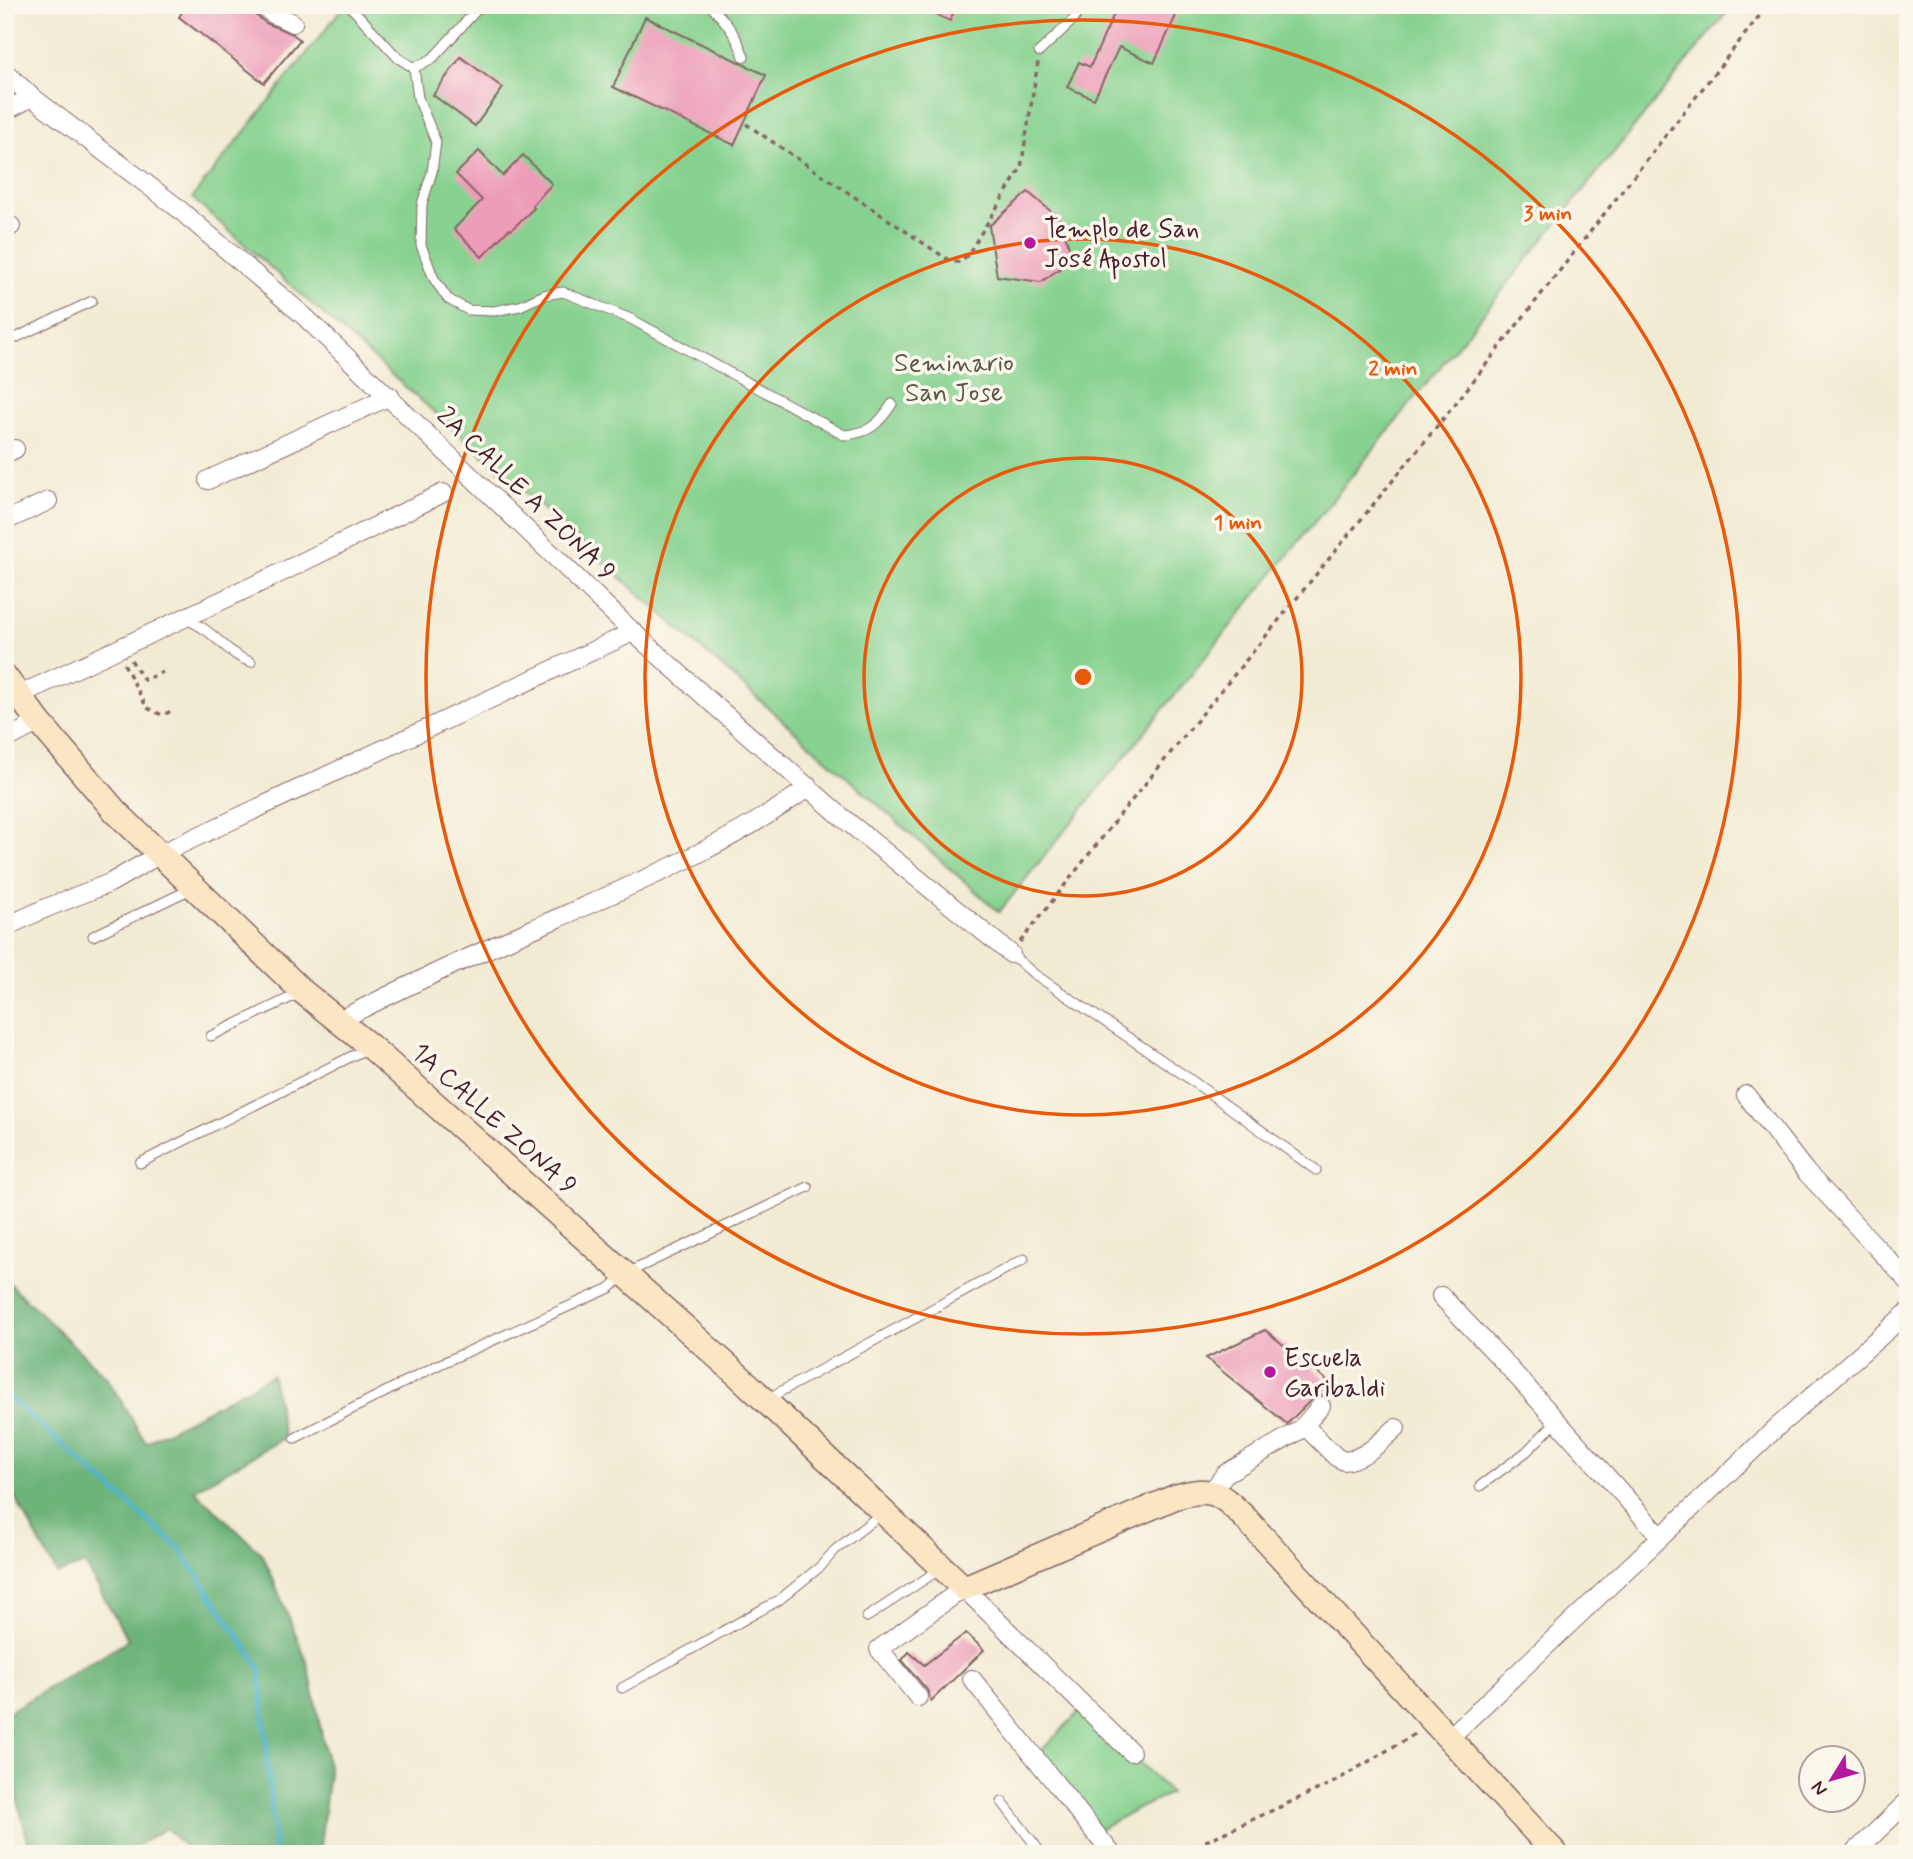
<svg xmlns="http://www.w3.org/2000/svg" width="1913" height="1859" font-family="Mynerve,sans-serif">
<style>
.green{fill:#87d290;stroke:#68785e;stroke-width:2}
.forest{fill:#6db47a;stroke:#5c6a52;stroke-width:2}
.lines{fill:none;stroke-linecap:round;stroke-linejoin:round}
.stream{stroke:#4cb2cb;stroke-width:5}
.building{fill:#ed9db9}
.lane-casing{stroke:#856666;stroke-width:11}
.street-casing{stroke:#856666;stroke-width:20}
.secondary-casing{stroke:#856666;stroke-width:27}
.path{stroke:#856666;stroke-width:3.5;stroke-dasharray:5 5;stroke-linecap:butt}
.lane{stroke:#fff;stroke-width:9}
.street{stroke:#fff;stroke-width:18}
.secondary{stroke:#fbe6c4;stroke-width:24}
.ring{fill:none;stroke:#e8590c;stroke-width:3.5}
.poi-dot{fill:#b5179e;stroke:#fbf7ec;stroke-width:2.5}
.labels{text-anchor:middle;stroke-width:7;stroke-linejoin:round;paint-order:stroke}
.poi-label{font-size:26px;fill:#4a1f2b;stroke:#fbf7ec;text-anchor:start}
.park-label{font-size:26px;fill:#5c5549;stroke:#fbf7ec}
.street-label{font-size:26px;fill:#4a1f2b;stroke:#fbf7ec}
.centre{fill:#e8590c;stroke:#fbf7ec;stroke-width:3.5}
.ring-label{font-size:21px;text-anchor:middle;font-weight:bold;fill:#e8590c;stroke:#fbf7ec;stroke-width:7;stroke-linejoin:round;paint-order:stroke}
</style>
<rect width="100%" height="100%" fill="#fbf7ec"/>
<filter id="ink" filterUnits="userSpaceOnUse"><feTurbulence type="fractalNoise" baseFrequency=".0143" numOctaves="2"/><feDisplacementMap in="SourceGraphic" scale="14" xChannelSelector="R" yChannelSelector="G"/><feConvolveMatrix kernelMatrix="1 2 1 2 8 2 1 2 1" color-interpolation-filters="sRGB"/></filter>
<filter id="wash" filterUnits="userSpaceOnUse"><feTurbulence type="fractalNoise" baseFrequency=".00686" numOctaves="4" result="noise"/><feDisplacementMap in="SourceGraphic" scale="28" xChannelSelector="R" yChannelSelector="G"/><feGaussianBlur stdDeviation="1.57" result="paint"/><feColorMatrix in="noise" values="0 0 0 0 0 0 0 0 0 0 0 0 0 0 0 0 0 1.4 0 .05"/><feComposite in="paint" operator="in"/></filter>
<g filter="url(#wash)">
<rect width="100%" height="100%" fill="#f2ebd4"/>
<path class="green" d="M345 5H1733L999 912 192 198Z
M1084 1707 1170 1793 1094 1831 1035 1757Z"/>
<path class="forest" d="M5 1279 107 1378 146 1443 272 1375 284 1438 194 1490 263 1555 308 1664 329 1772 319 1854H192L166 1828 123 1854H31L5 1748V1714L128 1640 85 1564 57 1574 5 1479Z"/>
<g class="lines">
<path class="stream" d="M5 1394 179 1548 260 1668 275 1854"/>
</g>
<g id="blocks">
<path class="building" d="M186 5H250L254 14 266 23 293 34 300 40 264 83 179 17Z
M915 5H957L950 21Z
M1118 5H1181L1154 63 1119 47 1094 99 1067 87 1079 62 1090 67Z
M645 17 766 75 734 145 613 87Z
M461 57 503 88 475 126 433 95Z
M479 151 503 176 523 155 552 184 532 205 534 208 511 230 509 229 482 257 454 229 482 200 456 174Z
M1028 192 1060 219 1073 259 1041 282 997 276 989 226Z
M1265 1330 1333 1385 1324 1395 1313 1398 1287 1424 1206 1358Z
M966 1633 984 1650 931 1701 927 1690 902 1660 909 1652 924 1665Z"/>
</g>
</g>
<g filter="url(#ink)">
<use href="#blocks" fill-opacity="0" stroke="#856666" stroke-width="2"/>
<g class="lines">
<g class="lane-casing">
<path id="lane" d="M349 5 398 58 414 68 433 58 481 5
M710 5C726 22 737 35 744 57
M1039 52 1074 19 1083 5
M414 68 418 98 436 142 432 172 422 204 421 245 434 279 448 299 468 310 494 311 520 306 544 295 563 292 631 319 844 435C870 433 879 424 892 404
M5 343 92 301
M184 619C214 628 226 655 251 662
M93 936 193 888
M1011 954 1034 974 1184 1075 1316 1170
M211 1036 300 993
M140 1163 370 1047
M767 1399 1024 1259
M295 1438 440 1364 610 1288 625 1274 808 1187
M1480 1486 1526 1452 1557 1421
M867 1617 942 1568
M622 1688 779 1600 821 1566 835 1550 881 1514
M1002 1802 1042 1854"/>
</g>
<g class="street-casing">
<path id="street" d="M261 5 273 14 293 23
M5 72 32 97 174 205 304 316 633 632 712 703 843 818 1011 954
M5 111 32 97
M5 229 11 226
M5 454 15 449
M208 480 390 396
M5 521 48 501
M19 695 272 577 443 493
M5 740 39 722
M5 927 46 908 110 883 160 854 633 632
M340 1020C411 983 484 950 558 918 644 880 732 843 809 787
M1746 1095 1806 1172 1908 1281
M1441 1296 1505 1363 1660 1536
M1304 1425 1336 1457 1344 1461C1365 1459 1381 1441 1396 1428
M1212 1491 1225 1474 1300 1430 1321 1406
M972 1679 1112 1854
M918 1697 879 1649 964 1588 1131 1752
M1449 1738 1776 1428 1908 1312
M1853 1854 1908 1801"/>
</g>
<g class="secondary-casing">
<path id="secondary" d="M5 677 39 722 115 811 303 992 371 1047 739 1376 964 1588 1175 1497C1212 1486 1219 1492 1246 1519L1556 1854"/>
</g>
<path class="path" d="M746 124 950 261 958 262 967 256 1021 168 1038 62
M131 660 144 680 163 672
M124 664 147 708 162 715 172 711
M1020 942 1123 811 1452 408 1768 5
M1178 1854 1334 1782 1418 1732"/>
<use href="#lane" class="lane"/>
<use href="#street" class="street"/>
<use href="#secondary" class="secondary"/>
</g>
</g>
<g class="ring">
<circle cx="1083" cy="677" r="219"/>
<circle cx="1083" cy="677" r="438"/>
<circle cx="1083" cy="677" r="657"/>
</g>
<g class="poi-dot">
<circle cx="1030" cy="243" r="7"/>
<circle cx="1270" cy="1372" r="7"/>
</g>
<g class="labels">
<g class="poi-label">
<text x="1044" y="237">Templo de San<tspan x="1044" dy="30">José Apostol</tspan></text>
<text x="1284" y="1366">Escuela<tspan x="1284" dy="30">Garibaldi</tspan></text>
</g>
<g class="park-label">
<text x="954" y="371">Seminario<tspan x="954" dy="30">San Jose</tspan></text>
</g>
<g class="street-label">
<text transform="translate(527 493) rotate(44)" y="9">2A CALLE A ZONA 9</text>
<text transform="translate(495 1118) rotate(42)" y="9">1A CALLE ZONA 9</text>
</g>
</g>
<circle cx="1083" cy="677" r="10" class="centre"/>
<g class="ring-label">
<text x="1548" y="220">3 min</text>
<text x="1393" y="375">2 min</text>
<text x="1238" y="529">1 min</text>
</g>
<rect width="1913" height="1859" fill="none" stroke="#fbf7ec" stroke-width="28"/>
<g transform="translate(1832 1779) rotate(233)"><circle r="33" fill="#fbf7ec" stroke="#b4a19f" stroke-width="2"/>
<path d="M0-5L12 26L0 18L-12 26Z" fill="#b5179e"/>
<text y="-10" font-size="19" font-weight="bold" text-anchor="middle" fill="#4a1f2b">N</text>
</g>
</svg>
